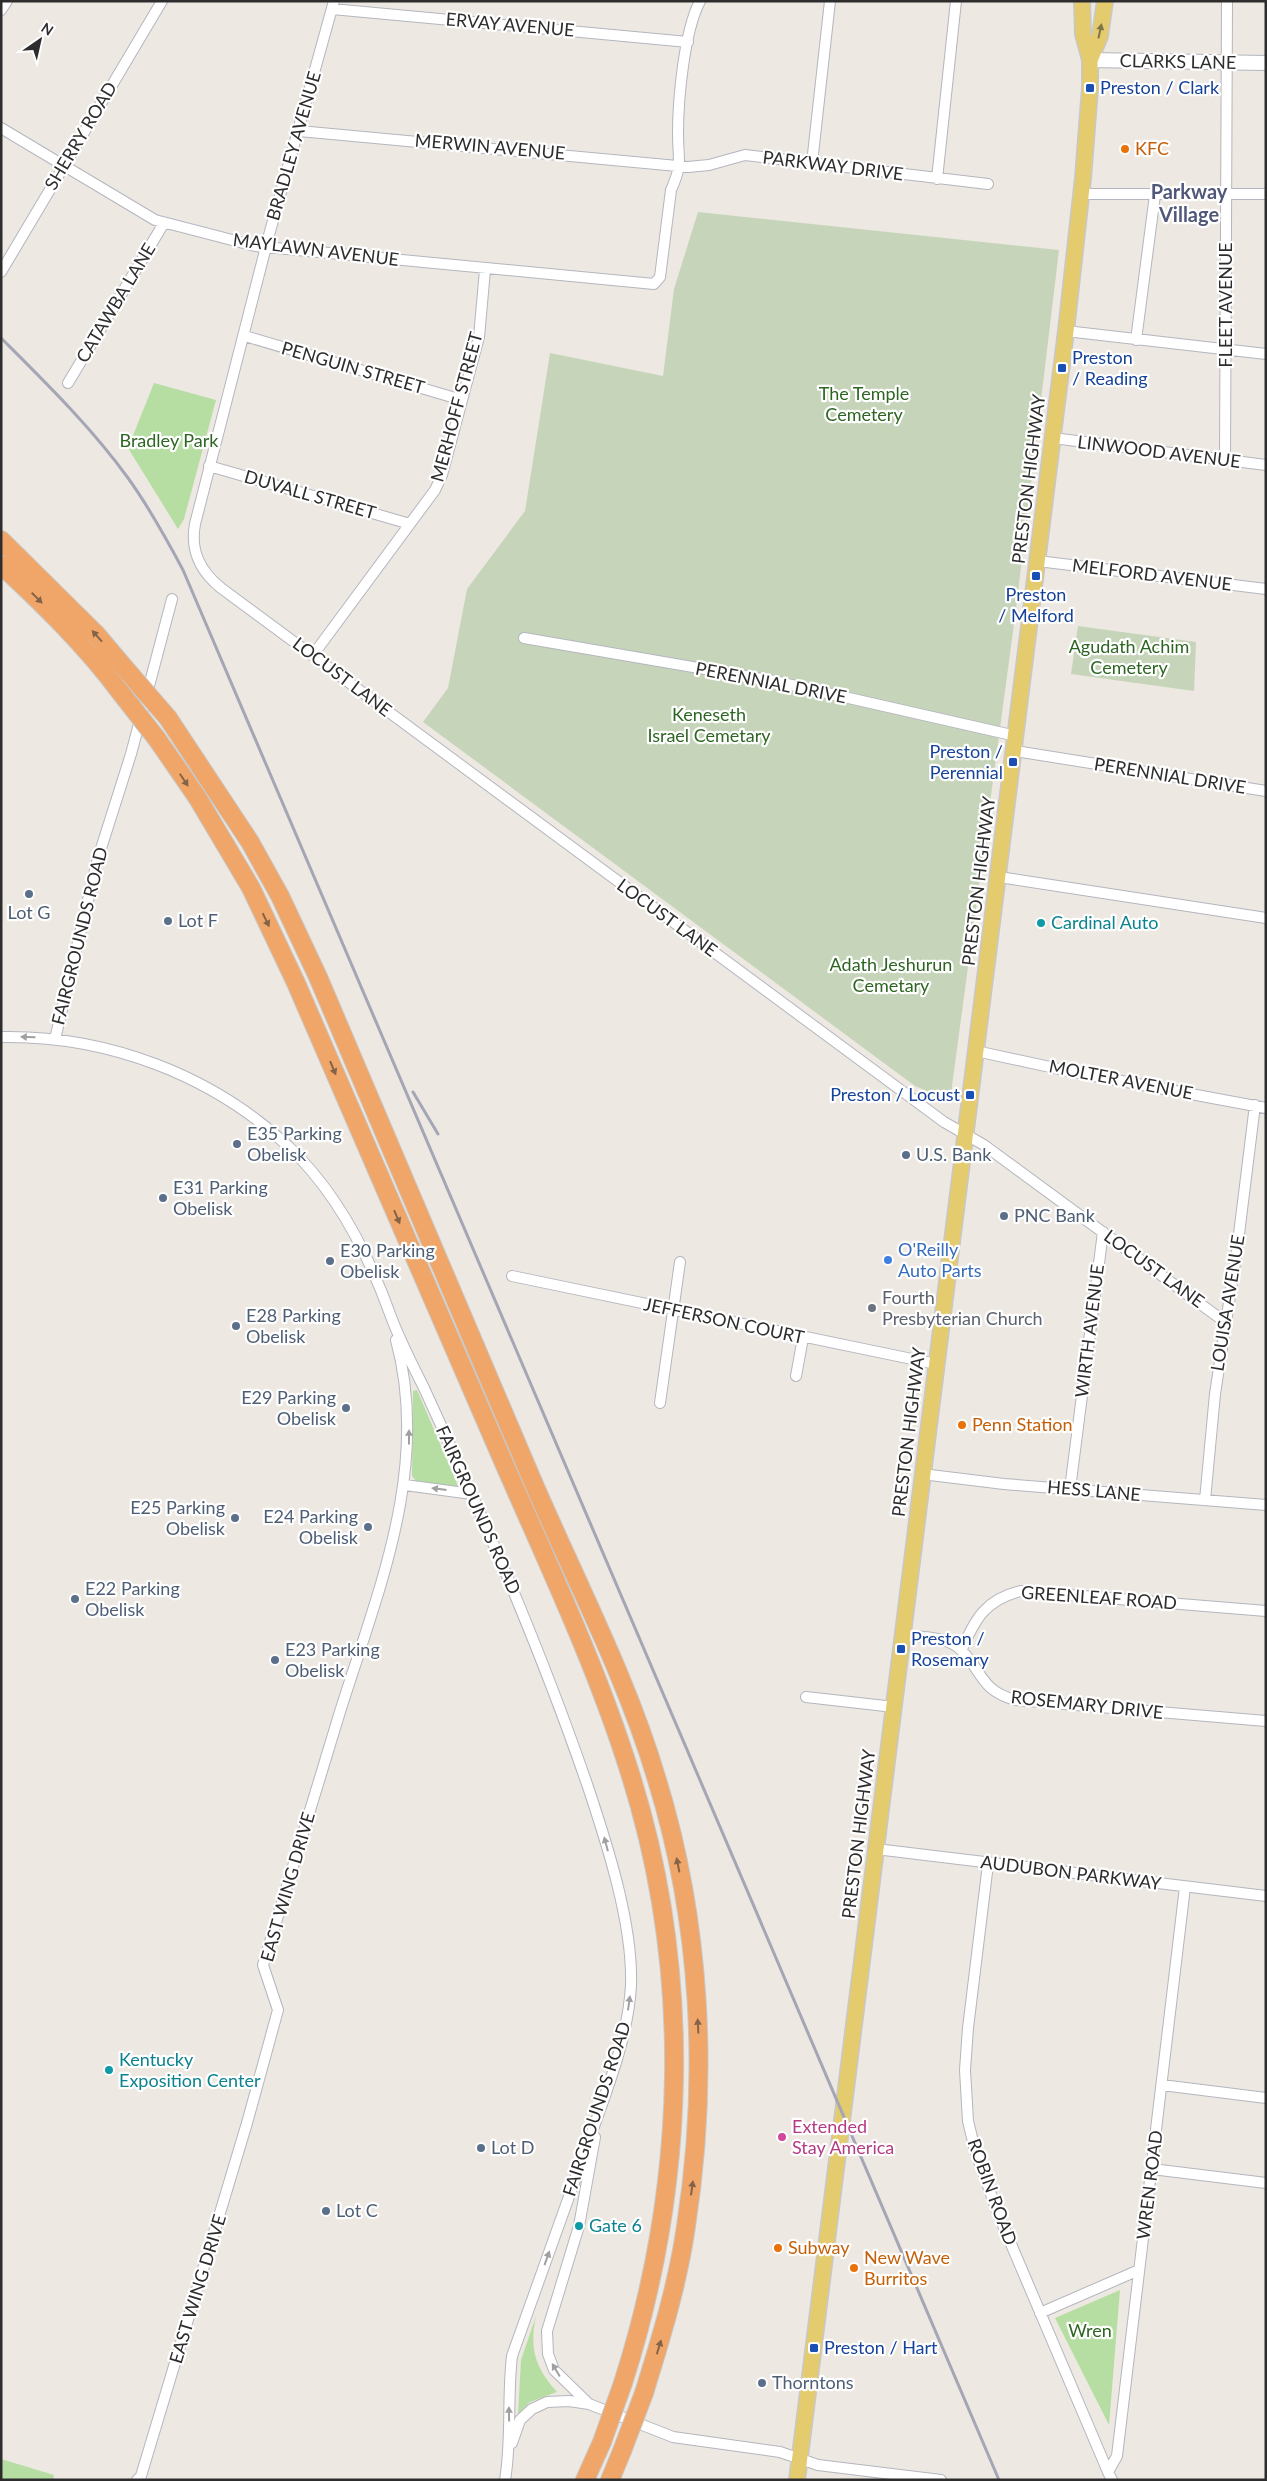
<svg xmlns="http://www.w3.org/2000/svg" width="1267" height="2481" font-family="Lato,sans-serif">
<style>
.green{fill:#b6dea3}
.cemetery{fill:#c6d5ba}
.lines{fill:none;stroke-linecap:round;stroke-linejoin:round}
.street-casing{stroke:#b4b6bf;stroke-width:12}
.secondary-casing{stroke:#b4b6bf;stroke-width:16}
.primary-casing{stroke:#c8c8c8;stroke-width:18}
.highway-casing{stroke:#c8c8c8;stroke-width:20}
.street{stroke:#fff;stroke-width:10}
.secondary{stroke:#fff;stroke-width:14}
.primary{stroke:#e4cb6e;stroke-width:15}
.highway{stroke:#f0a669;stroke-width:18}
.rail{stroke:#a4a6b5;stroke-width:3}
.highway-bridge-casing{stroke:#c8c8c8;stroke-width:20;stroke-linecap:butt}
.highway-bridge{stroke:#f0a669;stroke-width:18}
.oneway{fill:#7f744a}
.oneway2{fill:#856348}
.oneway3{fill:#a0a0a0}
.transit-dot{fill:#1a4fb4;stroke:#fff;stroke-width:2}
.food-dot{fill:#e8710a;stroke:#fff;stroke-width:2}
.service-dot{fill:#5c6f8a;stroke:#fff;stroke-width:2}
.culture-dot{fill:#0f9aa8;stroke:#fff;stroke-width:2}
.shop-dot{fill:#3f7fe0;stroke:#fff;stroke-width:2}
.worship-dot{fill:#6b7280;stroke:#fff;stroke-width:2}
.hotel-dot{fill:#d1479c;stroke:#fff;stroke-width:2}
.labels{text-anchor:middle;stroke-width:4.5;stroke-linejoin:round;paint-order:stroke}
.street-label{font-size:18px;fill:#2d2d2d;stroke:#fff}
.transit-label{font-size:18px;fill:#164399;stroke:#fff;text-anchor:start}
.food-label{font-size:18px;fill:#c56008;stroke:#fff;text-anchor:start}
.park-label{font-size:18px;fill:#2e6522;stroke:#fff}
.service-label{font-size:18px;fill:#4e5e75;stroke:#fff;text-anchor:start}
.culture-label{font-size:18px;fill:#0d838f;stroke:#fff;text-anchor:start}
.shop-label{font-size:18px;fill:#366cbe;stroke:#fff;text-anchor:start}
.worship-label{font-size:18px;fill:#5b616d;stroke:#fff;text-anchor:start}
.hotel-label{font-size:18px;fill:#b23c85;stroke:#fff;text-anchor:start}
.quarter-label{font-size:20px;font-weight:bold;fill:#51577a;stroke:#fff}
</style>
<rect width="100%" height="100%" fill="#ede8e1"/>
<path class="green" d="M154 383 216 400 184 519 178 529 128 448Z
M417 1390 458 1486 455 1488 417 1482 412 1476 413 1391Z
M1120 2290 1110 2413 1109 2425 1055 2318Z
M536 2316C529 2349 535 2367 557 2392L530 2402 518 2414 521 2360Z
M1 2459 54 2475 53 2480H1Z"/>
<path class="cemetery" d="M698 212 1059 250 1016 609 950 1101 915 1086 423 722 448 688 467 589 525 511 550 353 663 376 674 289Z
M1078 626 1196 642 1194 691 1071 674Z"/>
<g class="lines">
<g class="street-casing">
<path id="street" d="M334 1 269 235 195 524C190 551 200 571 221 588L944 1122 984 1145 1225 1322
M332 9 688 42
M1 10 7 1
M1 128 155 220 255 246 654 284 660 277 671 190C683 163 678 162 678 134 678 99 684 32 700 1
M299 131 688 167 709 165 745 155 988 184
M814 164 813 154 830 1
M937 179 956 1
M1082 194H1266
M1 272 162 1
M1066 331 1266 354
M245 336 462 400
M1136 340 1155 195
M68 383 164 223
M1053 438 1266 465
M1225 459 1227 1
M209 466 410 524
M1038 561 1266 589
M524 638 774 681 1016 736
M313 655 435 490 442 475 479 337 485 270
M1015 751 1266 791
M999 877 1266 918
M1 1037C107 1035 213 1075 290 1148 338 1194 368 1253 390 1314 399 1339 412 1364 424 1388 484 1519 541 1650 588 1787 607 1844 633 1924 631 1985 628 2041 604 2097 586 2149 561 2218 537 2287 512 2356 507 2398 512 2439 505 2480
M55 1039 98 858 131 754 172 599
M976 1051 1073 1072 1266 1108
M512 1276 936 1364
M796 1376 803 1338
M660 1403 680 1262
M922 1474 1004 1484 1266 1505
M405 1485 472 1494
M1070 1489 1103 1232
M1205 1500 1215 1394 1237 1250 1255 1105
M903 1635C922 1637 948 1636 962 1651 983 1672 980 1690 1015 1700L1266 1721
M962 1649C975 1619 986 1599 1021 1591L1266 1611
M806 1697 894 1707
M876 1849 1266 1896
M988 1864 968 2028 965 2070 968 2121 975 2150 997 2211 1108 2472
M1162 2085 1266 2098
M1152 2169 1266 2183
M1040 2313 1139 2270
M589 2404 554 2370 548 2354 547 2331 579 2226 595 2137
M512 2443 520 2420 532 2409 547 2402 569 2401 589 2404 673 2437 780 2452 818 2465 941 2480
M137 2480 141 2476 247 2123 278 2010 263 1965C288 1882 313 1799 339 1715 377 1593 431 1469 396 1340
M1112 2480 1108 2472 1117 2456 1185 1887"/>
</g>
<g class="secondary-casing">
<path id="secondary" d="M1090 60 1266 63"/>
</g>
<g class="primary-casing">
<path id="primary" d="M1090 60 1100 36 1105 1
M797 2480 1066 331 1083 178 1090 88V60L1083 34 1082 1"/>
</g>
<g class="highway-casing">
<path id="highway" d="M1 540 96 634 129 673
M1 565C44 605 86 646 121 693
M168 718 250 842 280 896 318 977C388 1143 459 1309 530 1475 573 1576 626 1675 657 1780 701 1923 709 2078 686 2226 678 2283 661 2338 644 2393
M157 739 197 797 251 888 296 983C364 1140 432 1297 500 1454 545 1558 595 1662 629 1770 693 1970 687 2183 623 2383
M585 2480 602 2442
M610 2480 622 2451"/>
</g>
<use href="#street" class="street"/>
<use href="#secondary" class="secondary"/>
<use href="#primary" class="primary"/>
<use href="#highway" class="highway"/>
<path class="rail" d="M1 338C46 383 91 427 128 478 149 507 166 538 183 570L999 2480
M413 1092 438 1134"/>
<g class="highway-bridge-casing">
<path id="highway-bridge" d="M129 673 168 718
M121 693 157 739
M602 2442 623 2383
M622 2451 644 2393"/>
</g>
<use href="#highway-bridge" class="highway-bridge"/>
</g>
<defs><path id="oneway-solid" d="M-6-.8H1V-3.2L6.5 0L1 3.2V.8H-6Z" transform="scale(1.25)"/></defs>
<use class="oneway" href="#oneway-solid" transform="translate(1100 31) rotate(-78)"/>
<g class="oneway2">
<use href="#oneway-solid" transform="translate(37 598) rotate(45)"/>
<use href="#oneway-solid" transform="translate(97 636) rotate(-132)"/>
<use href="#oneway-solid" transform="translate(184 780) rotate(56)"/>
<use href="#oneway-solid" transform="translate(266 920) rotate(64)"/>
<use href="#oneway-solid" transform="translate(333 1068) rotate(67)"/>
<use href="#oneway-solid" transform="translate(397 1217) rotate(67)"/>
<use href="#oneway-solid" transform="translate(678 1865) rotate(-101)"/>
<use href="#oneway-solid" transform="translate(698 2026) rotate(-93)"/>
<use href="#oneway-solid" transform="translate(692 2188) rotate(-82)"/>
<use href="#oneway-solid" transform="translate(659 2347) rotate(-73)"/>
</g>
<g class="oneway3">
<use href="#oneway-solid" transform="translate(28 1037) rotate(-178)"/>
<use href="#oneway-solid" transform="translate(409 1437) rotate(-90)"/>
<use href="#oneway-solid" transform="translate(439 1489) rotate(-173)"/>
<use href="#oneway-solid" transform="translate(606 1844) rotate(-105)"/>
<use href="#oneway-solid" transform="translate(629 2003) rotate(-82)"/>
<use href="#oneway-solid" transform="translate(547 2258) rotate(-70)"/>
<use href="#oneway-solid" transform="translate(556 2370) rotate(-121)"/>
<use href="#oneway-solid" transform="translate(509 2414) rotate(-91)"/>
</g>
<g class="transit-dot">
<rect x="1085" y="83" width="10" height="10" rx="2.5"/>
<rect x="1057" y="363" width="10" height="10" rx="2.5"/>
<rect x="1031" y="571" width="10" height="10" rx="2.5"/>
<rect x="1008" y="757" width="10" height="10" rx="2.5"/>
<rect x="965" y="1090" width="10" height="10" rx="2.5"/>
<rect x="896" y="1644" width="10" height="10" rx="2.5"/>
<rect x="809" y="2343" width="10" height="10" rx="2.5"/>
</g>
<g class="food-dot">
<circle cx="1125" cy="149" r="5"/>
<circle cx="962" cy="1425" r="5"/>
<circle cx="778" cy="2248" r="5"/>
<circle cx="854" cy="2268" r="5"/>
</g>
<g class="service-dot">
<circle cx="29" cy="894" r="5"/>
<circle cx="168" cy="921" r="5"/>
<circle cx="237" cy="1144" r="5"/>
<circle cx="906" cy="1155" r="5"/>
<circle cx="163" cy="1198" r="5"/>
<circle cx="1004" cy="1216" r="5"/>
<circle cx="330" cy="1261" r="5"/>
<circle cx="236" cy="1326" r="5"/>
<circle cx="346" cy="1408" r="5"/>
<circle cx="235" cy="1518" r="5"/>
<circle cx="368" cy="1527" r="5"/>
<circle cx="75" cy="1599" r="5"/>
<circle cx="275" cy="1660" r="5"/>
<circle cx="481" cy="2148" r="5"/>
<circle cx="326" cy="2211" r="5"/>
<circle cx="762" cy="2383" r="5"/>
</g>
<g class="culture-dot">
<circle cx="1041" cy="923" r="5"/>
<circle cx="109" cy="2070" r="5"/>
<circle cx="579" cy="2226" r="5"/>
</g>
<circle class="shop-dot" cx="888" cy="1260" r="5"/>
<circle class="worship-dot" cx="872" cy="1308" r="5"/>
<circle class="hotel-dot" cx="782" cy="2137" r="5"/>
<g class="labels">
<g class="street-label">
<text transform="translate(510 25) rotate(5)" y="6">ERVAY AVENUE</text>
<text transform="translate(1178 62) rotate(1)" y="6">CLARKS LANE</text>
<text transform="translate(81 136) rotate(-59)" y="6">SHERRY ROAD</text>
<text transform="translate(294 146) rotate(-74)" y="6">BRADLEY AVENUE</text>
<text transform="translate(490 147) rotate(5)" y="6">MERWIN AVENUE</text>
<text transform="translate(833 166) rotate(7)" y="6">PARKWAY DRIVE</text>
<text transform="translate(316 250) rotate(7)" y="6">MAYLAWN AVENUE</text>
<text transform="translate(116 303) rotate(-59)" y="6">CATAWBA LANE</text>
<text transform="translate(1226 305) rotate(-90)" y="6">FLEET AVENUE</text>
<text transform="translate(353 368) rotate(16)" y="6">PENGUIN STREET</text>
<text transform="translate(457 407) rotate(-75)" y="6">MERHOFF STREET</text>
<text transform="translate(1159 452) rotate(7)" y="6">LINWOOD AVENUE</text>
<text transform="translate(1029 479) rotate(-83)" y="6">PRESTON HIGHWAY</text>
<text transform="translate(310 495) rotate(16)" y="6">DUVALL STREET</text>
<text transform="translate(1152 575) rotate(7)" y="6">MELFORD AVENUE</text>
<text transform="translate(342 677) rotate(37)" y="6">LOCUST LANE</text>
<text transform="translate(771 683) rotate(11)" y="6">PERENNIAL DRIVE</text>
<text transform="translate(1170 776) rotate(9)" y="6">PERENNIAL DRIVE</text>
<text transform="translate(979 881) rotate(-83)" y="6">PRESTON HIGHWAY</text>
<text transform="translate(667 918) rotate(36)" y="6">LOCUST LANE</text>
<text transform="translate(80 936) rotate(-76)" y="6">FAIRGROUNDS ROAD</text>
<text transform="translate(1121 1080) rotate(11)" y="6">MOLTER AVENUE</text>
<text transform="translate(1154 1269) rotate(36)" y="6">LOCUST LANE</text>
<text transform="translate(1228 1303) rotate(-81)" y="6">LOUISA AVENUE</text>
<text transform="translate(724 1321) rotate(12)" y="6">JEFFERSON COURT</text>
<text transform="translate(1090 1331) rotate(-83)" y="6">WIRTH AVENUE</text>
<text transform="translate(909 1432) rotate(-83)" y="6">PRESTON HIGHWAY</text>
<text transform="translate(1094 1491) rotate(5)" y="6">HESS LANE</text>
<text transform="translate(478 1510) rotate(66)" y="6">FAIRGROUNDS ROAD</text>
<text transform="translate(1099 1598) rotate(4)" y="6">GREENLEAF ROAD</text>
<text transform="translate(1087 1705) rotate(6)" y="6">ROSEMARY DRIVE</text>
<text transform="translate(859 1834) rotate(-83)" y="6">PRESTON HIGHWAY</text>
<text transform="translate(1071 1873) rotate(7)" y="6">AUDUBON PARKWAY</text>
<text transform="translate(288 1887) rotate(-74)" y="6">EAST WING DRIVE</text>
<text transform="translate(597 2109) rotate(-72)" y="6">FAIRGROUNDS ROAD</text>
<text transform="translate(1150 2185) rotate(-83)" y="6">WREN ROAD</text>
<text transform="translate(992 2192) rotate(70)" y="6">ROBIN ROAD</text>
<text transform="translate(198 2289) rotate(-73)" y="6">EAST WING DRIVE</text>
</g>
<g class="transit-label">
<text x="1100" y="94">Preston / Clark</text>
<text x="1072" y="364">Preston<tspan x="1072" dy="21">/ Reading</tspan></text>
<text x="1036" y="601" text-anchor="middle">Preston<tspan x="1036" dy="21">/ Melford</tspan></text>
<text x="1003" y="758" text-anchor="end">Preston /<tspan x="1003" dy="21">Perennial</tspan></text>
<text x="960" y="1101" text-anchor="end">Preston / Locust</text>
<text x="911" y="1645">Preston /<tspan x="911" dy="21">Rosemary</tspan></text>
<text x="824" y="2354">Preston / Hart</text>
</g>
<g class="food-label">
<text x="1135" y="155">KFC</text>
<text x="972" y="1431">Penn Station</text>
<text x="788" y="2254">Subway</text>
<text x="864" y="2264">New Wave<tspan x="864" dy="21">Burritos</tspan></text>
</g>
<g class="park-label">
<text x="864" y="400">The Temple<tspan x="864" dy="21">Cemetery</tspan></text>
<text x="169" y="447">Bradley Park</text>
<text x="1129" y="653">Agudath Achim<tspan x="1129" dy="21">Cemetery</tspan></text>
<text x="709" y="721">Keneseth<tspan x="709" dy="21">Israel Cemetary</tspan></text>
<text x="891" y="971">Adath Jeshurun<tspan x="891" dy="21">Cemetary</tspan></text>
<text x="1090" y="2337">Wren</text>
</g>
<g class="service-label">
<text x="29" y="919" text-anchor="middle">Lot G</text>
<text x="178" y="927">Lot F</text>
<text x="247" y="1140">E35 Parking<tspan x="247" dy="21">Obelisk</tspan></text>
<text x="916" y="1161">U.S. Bank</text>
<text x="173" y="1194">E31 Parking<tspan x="173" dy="21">Obelisk</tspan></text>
<text x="1014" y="1222">PNC Bank</text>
<text x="340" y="1257">E30 Parking<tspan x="340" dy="21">Obelisk</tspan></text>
<text x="246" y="1322">E28 Parking<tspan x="246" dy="21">Obelisk</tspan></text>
<text x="336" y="1404" text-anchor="end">E29 Parking<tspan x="336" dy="21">Obelisk</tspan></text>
<text x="225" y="1514" text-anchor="end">E25 Parking<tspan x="225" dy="21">Obelisk</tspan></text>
<text x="358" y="1523" text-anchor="end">E24 Parking<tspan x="358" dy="21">Obelisk</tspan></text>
<text x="85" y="1595">E22 Parking<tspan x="85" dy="21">Obelisk</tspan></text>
<text x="285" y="1656">E23 Parking<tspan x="285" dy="21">Obelisk</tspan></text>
<text x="491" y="2154">Lot D</text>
<text x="336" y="2217">Lot C</text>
<text x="772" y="2389">Thorntons</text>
</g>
<g class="culture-label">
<text x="1051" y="929">Cardinal Auto</text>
<text x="119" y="2066">Kentucky<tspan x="119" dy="21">Exposition Center</tspan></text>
<text x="589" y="2232">Gate 6</text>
</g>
<g class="shop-label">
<text x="898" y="1256">O'Reilly<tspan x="898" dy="21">Auto Parts</tspan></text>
</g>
<g class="worship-label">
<text x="882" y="1304">Fourth<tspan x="882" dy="21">Presbyterian Church</tspan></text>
</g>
<g class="hotel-label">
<text x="792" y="2133">Extended<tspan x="792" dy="21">Stay America</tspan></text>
</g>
<g class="quarter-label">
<text x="1189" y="199">Parkway<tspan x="1189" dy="23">Village</tspan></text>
</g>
</g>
<rect width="1267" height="2481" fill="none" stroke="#2d2d2d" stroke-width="5"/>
<g transform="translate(40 40) rotate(34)" stroke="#ffffff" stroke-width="4" paint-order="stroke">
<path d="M0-4L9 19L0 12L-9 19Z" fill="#2d2d2d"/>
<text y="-8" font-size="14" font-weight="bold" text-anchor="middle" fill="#2d2d2d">N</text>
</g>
</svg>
